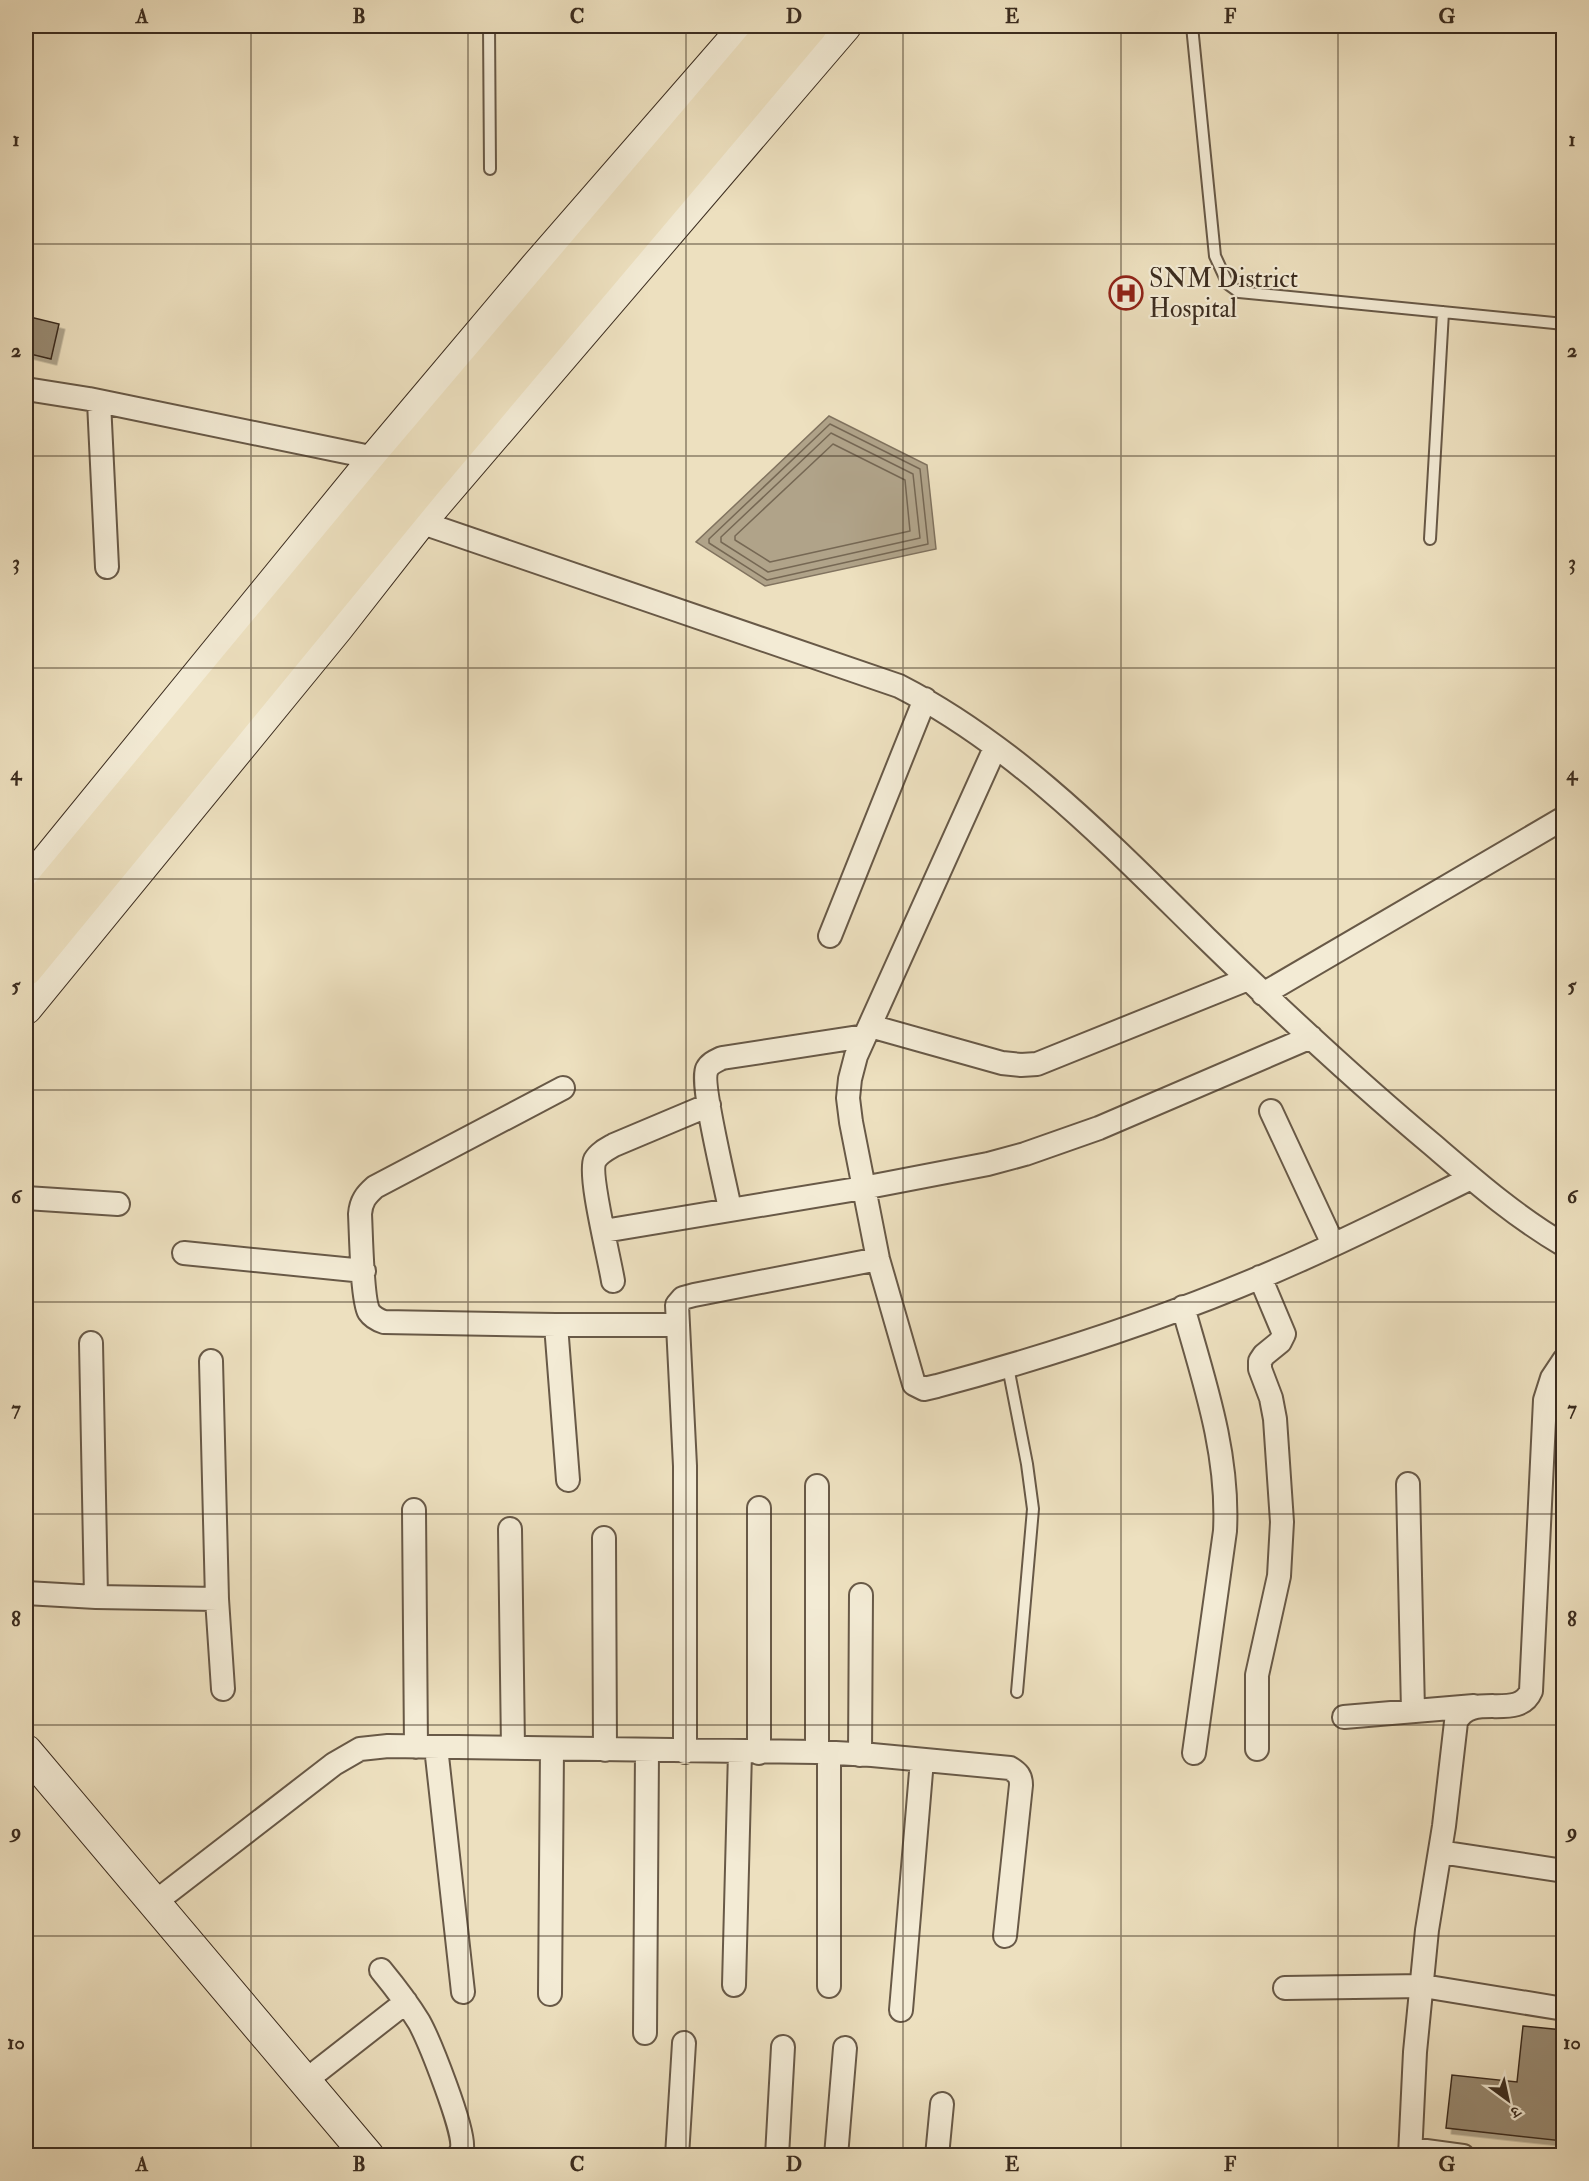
<svg xmlns="http://www.w3.org/2000/svg" width="1589" height="2181" font-family="'IM FELL Double Pica','Noto Serif Devanagari',serif">
<style>
.water{fill:#b0a389;stroke:#81735f;stroke-width:1.5}
.lines{fill:none;stroke-linecap:round;stroke-linejoin:round}
.shore{stroke:#766854;stroke-width:1.5}
.building{fill:#988a72;stroke:#3b2c1f;stroke-width:1.5;filter:url(#shadow)}
.lane-casing{stroke:#685947;stroke-width:14}
.street-casing{stroke:#685947;stroke-width:26}
.secondary-casing{stroke:#3b2c1f;stroke-width:34}
.primary-casing{stroke:#3b2c1f;stroke-width:36}
.lane{stroke:#f3ebd5;stroke-width:10}
.street{stroke:#f3ebd5;stroke-width:22}
.secondary{stroke:#f3ebd5;stroke-width:32}
.primary{stroke:#ede0bf;stroke-width:33}
.grid{fill:none;stroke:#3b2c1f;stroke-width:1.5;stroke-opacity:0.55}
.labels{text-anchor:middle;stroke-width:4.5;stroke-linejoin:round;paint-order:stroke}
.poi-label{font-size:26px;fill:#3b2c1f;stroke:#f3ebd5;text-anchor:start}
.neatline{fill:none;stroke:#3b2c1f;stroke-width:2}
.grid-label{font-size:20px;text-anchor:middle;font-weight:bold;fill:#3b2c1f}
</style>
<defs>
<filter id="shadow"><feDropShadow dx="5.5" dy="5.5" stdDeviation="0" flood-color="#0004"/></filter>
</defs>
<rect width="100%" height="100%" fill="#ede0bf"/>
<filter id="stains"><feTurbulence type="fractalNoise" baseFrequency=".00333" numOctaves="4"/><feColorMatrix values="0 0 0 0 .2 0 0 0 0 .09 0 0 0 0 .02 0 0 0 .5 -.17"/></filter>
<radialGradient id="worn" r=".72"><stop offset=".6" stop-color="#630" stop-opacity="0"/><stop offset="1" stop-color="#630" stop-opacity=".3"/></radialGradient>
<path class="water" d="M829 416 927 465 936 549 765 586 696 542Z"/>
<g class="lines">
<path class="shore" d="M830 424 920 469 928 544 767 580 709 543V539Z
M831 433 913 474 920 538 768 572 721 542V537Z
M833 444 905 480 910 531 770 562 735 540V536Z"/>
</g>
<path class="building" d="M26 316 59 324 51 359 26 353Z
M1523 2026 1563 2030V2141L1446 2128 1452 2075 1517 2082Z"/>
<g class="lines">
<g class="lane-casing">
<path id="lane" d="M489 26 490 169
M1192 26 1215 256 1228 284 1239 292 1564 324
M1430 539 1443 312
M1008 1367 1027 1464 1033 1509 1017 1692"/>
</g>
<g class="street-casing">
<path id="street" d="M26 389 89 399 375 458
M99 402 107 567
M420 522 899 686C1018 747 1112 846 1206 938 1280 1010 1355 1080 1434 1146 1476 1182 1516 1217 1564 1245
M995 748 856 1056 850 1079 848 1098 851 1122 878 1259 914 1384 924 1389 937 1386C1060 1353 1182 1313 1298 1261 1357 1235 1414 1206 1471 1178
M830 936 925 699
M1263 994 1564 818
M870 1026 1002 1063 1021 1065 1037 1064 1248 979
M563 1088 375 1187C366 1195 361 1201 360 1214 361 1232 362 1300 369 1312 373 1318 378 1320 384 1322L556 1325H676
M1271 1111 1333 1244
M26 1198 118 1204
M730 1209C726 1187 700 1083 707 1069 710 1063 716 1061 722 1058L865 1036
M604 1231 863 1188 988 1164 1025 1154 1099 1128 1311 1037
M184 1253 364 1271
M613 1281C610 1261 588 1174 595 1160 599 1153 607 1149 614 1145L709 1105
M1183 1307C1204 1381 1229 1453 1225 1531L1194 1753
M556 1325 568 1480
M91 1343 96 1597
M1408 1484 1413 1711
M817 1486V1752
M414 1510 416 1747
M510 1529 513 1748
M604 1538 605 1750
M26 1593 96 1597 217 1599 211 1361
M217 1599 223 1689
M1344 1717 1474 1706
M436 1747 463 1992
M1257 1749V1675L1279 1576 1282 1522 1275 1419 1271 1398 1260 1369V1361L1264 1355 1280 1342 1284 1334 1260 1277
M685 1752V1466L677 1305 683 1298 694 1295 878 1259
M759 1753V1508
M829 1753V1986
M860 1755 861 1595
M1440 1852 1564 1871
M154 1903 334 1764 360 1749 388 1746 817 1752 872 1755 1010 1768C1018 1773 1021 1776 1021 1785L1005 1936
M381 1970C395 1987 408 2004 419 2022 429 2040 465 2130 462 2148 462 2151 460 2153 458 2156
M734 1985 740 1752
M1285 1988 1423 1986 1564 2009
M550 1994 552 1749
M901 2010 922 1760
M645 2033 647 1751
M305 2081 406 2002
M1411 2149 1463 2156
M677 2156 684 2043
M777 2156 783 2047
M836 2156 845 2048
M937 2156 942 2104
M1410 2156 1415 2052 1427 1930 1444 1826 1456 1722C1471 1690 1518 1722 1531 1691L1545 1400 1552 1378 1564 1360"/>
</g>
<g class="secondary-casing">
<path id="secondary" d="M26 886 375 458 536 267 746 26
M26 1008 337 628 420 522 845 26
M26 1751 368 2156"/>
</g>
<g class="primary-casing">
<path id="primary" d="M26 919 397 472 776 26
M26 969 425 483 811 26"/>
</g>
<use href="#lane" class="lane"/>
<use href="#street" class="street"/>
<use href="#secondary" class="secondary"/>
<use href="#primary" class="primary"/>
</g>
<path class="grid" d="M251 26V2156M468 26V2156M686 26V2156M903 26V2156M1121 26V2156M1338 26V2156M26 244H1564M26 456H1564M26 668H1564M26 879H1564M26 1090H1564M26 1302H1564M26 1514H1564M26 1725H1564M26 1936H1564"/>
<defs>
<g id="hospital-ring" transform="scale(1.725)"><circle r="9.5" fill="#f3ebd5" stroke="#8f2418" stroke-width="1.5"/><path d="M-5-5h3v3.5h4V-5h3V5h-3V1.5h-4V5h-3Z" fill="#8f2418"/></g>
</defs>
<g fill-rule="evenodd">
<use href="#hospital-ring" x="1126" y="293"/>
</g>
<g class="labels">
<g class="poi-label">
<text x="1149" y="287">SNM District<tspan x="1149" dy="30">Hospital</tspan></text>
</g>
</g>
<rect width="1589" height="2181" fill="none" stroke="#ede0bf" stroke-width="66"/>
<g transform="translate(1508 2100) rotate(147)" stroke="#f3ebd5" stroke-width="4.5" paint-order="stroke">
<path d="M0-4.5L10 22L0 15L-10 22Z" fill="#3b2c1f"/>
<text y="-9" font-size="16" font-weight="bold" text-anchor="middle" fill="#3b2c1f">उ</text>
</g>
<rect x="33" y="33" width="1523" height="2115" class="neatline"/>
<g class="grid-label">
<text x="142" y="23">A</text>
<text x="359" y="23">B</text>
<text x="577" y="23">C</text>
<text x="794" y="23">D</text>
<text x="1012" y="23">E</text>
<text x="1230" y="23">F</text>
<text x="1447" y="23">G</text>
<text x="16" y="146">1</text>
<text x="1572" y="146">1</text>
<text x="16" y="357">2</text>
<text x="1572" y="357">2</text>
<text x="16" y="569">3</text>
<text x="1572" y="569">3</text>
<text x="16" y="780">4</text>
<text x="1572" y="780">4</text>
<text x="16" y="992">5</text>
<text x="1572" y="992">5</text>
<text x="16" y="1203">6</text>
<text x="1572" y="1203">6</text>
<text x="16" y="1415">7</text>
<text x="1572" y="1415">7</text>
<text x="16" y="1626">8</text>
<text x="1572" y="1626">8</text>
<text x="16" y="1838">9</text>
<text x="1572" y="1838">9</text>
<text x="16" y="2049">10</text>
<text x="1572" y="2049">10</text>
<text x="142" y="2171">A</text>
<text x="359" y="2171">B</text>
<text x="577" y="2171">C</text>
<text x="794" y="2171">D</text>
<text x="1012" y="2171">E</text>
<text x="1230" y="2171">F</text>
<text x="1447" y="2171">G</text>
</g>
<rect width="100%" height="100%" filter="url(#stains)"/>
<rect width="100%" height="100%" fill="url(#worn)"/>
</svg>
